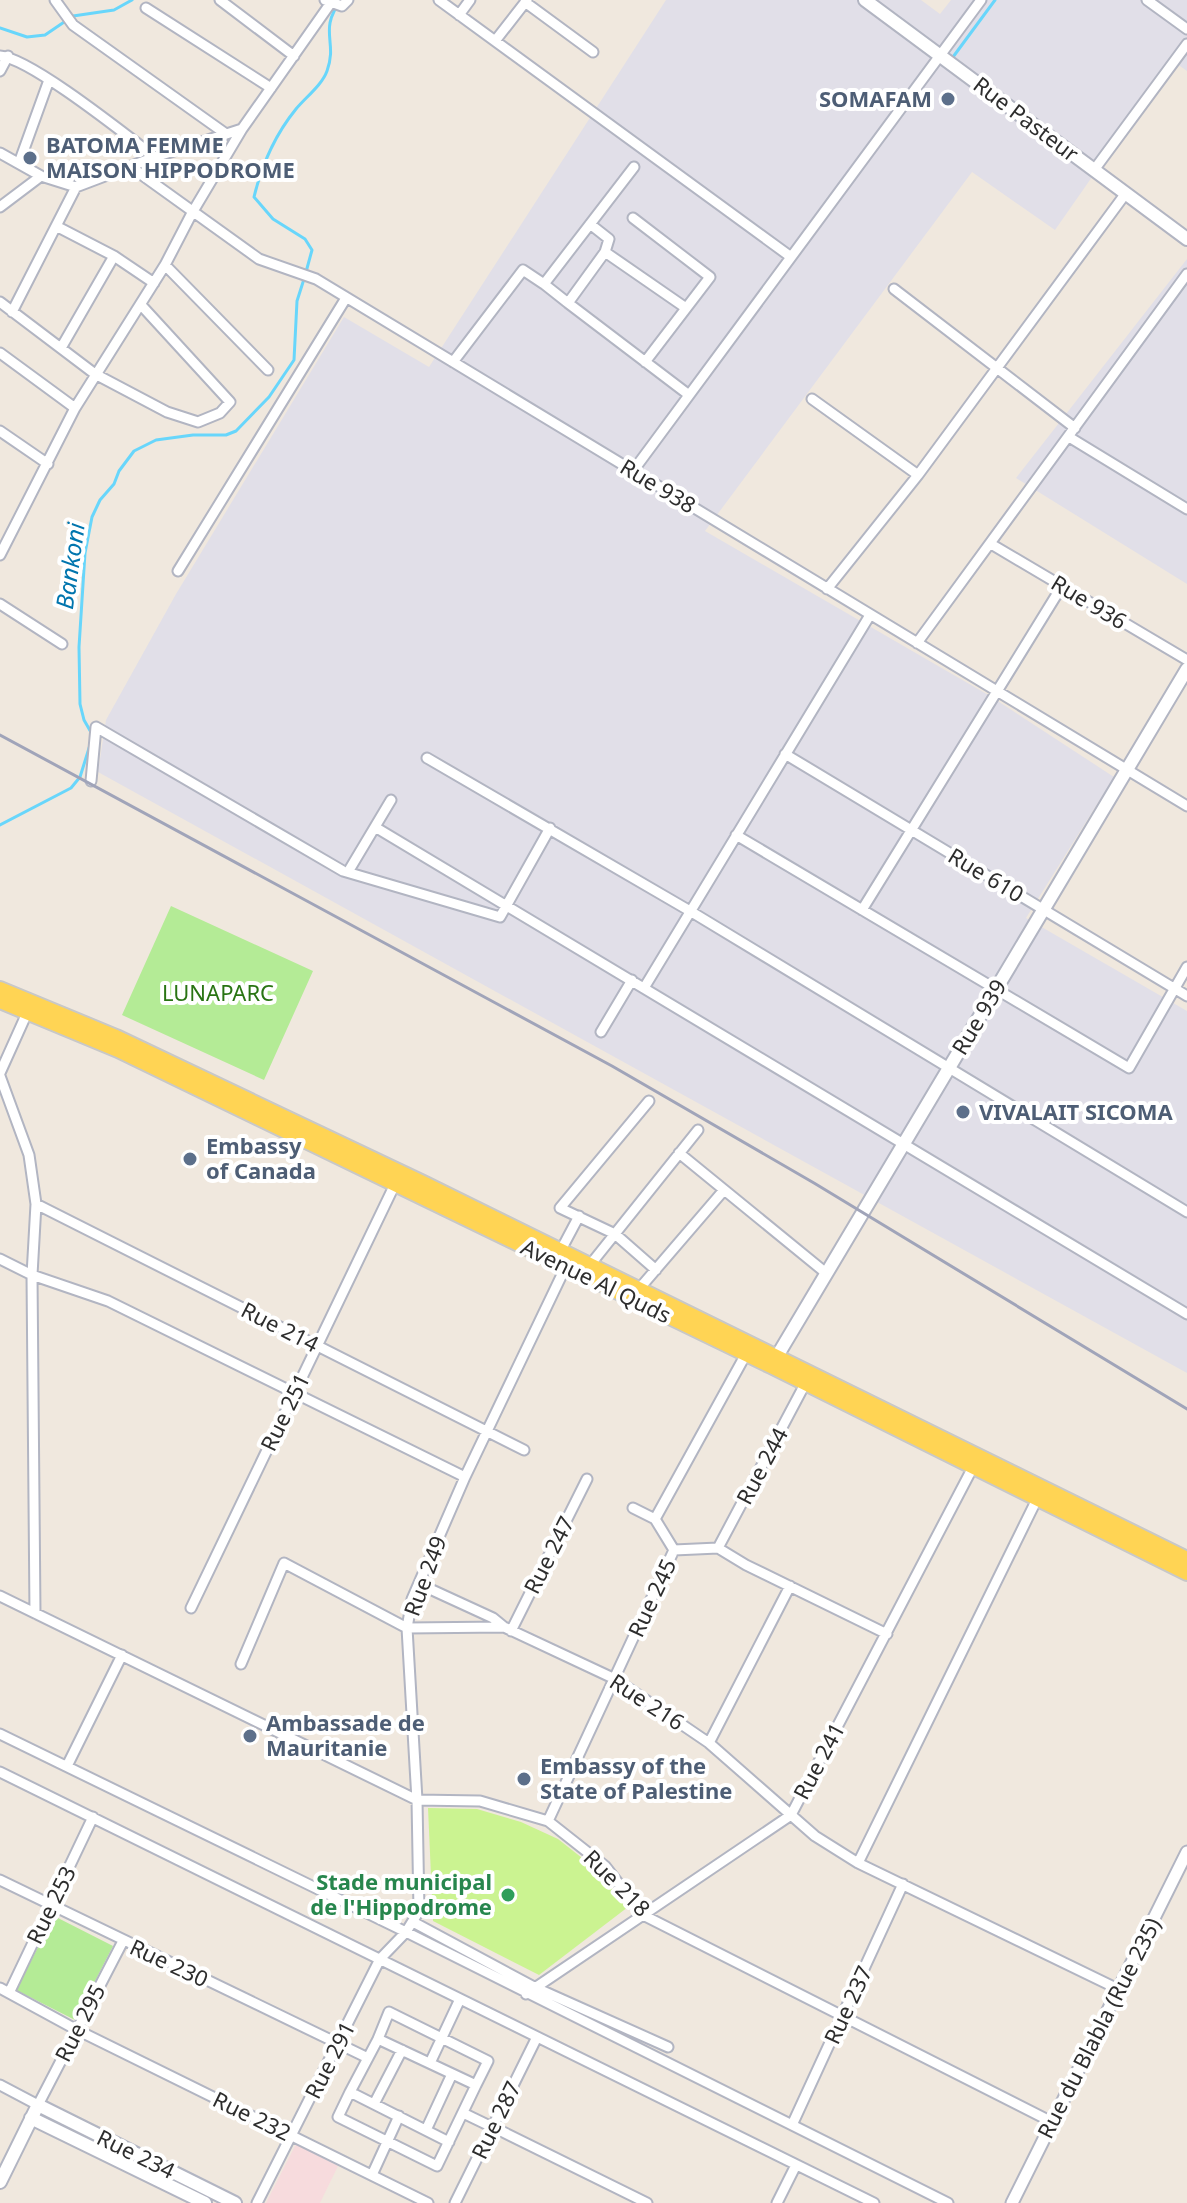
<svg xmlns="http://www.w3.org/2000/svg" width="1187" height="2203" font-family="'Noto Sans',sans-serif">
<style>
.industrial{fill:#e1dfe8}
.medical{fill:#f7dbdd}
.green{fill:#b4eb96}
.pitch{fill:#cbf391}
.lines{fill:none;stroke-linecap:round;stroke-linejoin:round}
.stream{stroke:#68d6fb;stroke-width:3}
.minor-casing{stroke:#b2b5c2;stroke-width:13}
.tertiary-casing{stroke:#b2b5c2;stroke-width:15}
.secondary-casing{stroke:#b2b5c2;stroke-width:16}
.primary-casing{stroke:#c8c8c8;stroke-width:18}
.minor{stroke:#fff;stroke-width:9}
.tertiary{stroke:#fff;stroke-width:11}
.secondary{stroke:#fff;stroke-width:12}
.primary{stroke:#ffd454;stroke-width:14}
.rail{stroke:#a0a4b9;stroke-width:3}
.service-dot{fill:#5c6f8a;stroke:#fff;stroke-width:3}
.leisure-dot{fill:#2e9e5b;stroke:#fff;stroke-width:3}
.labels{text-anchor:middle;stroke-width:8;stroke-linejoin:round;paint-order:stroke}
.service-label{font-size:22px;font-weight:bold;fill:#4e5e75;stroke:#fff;text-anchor:start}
.street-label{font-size:22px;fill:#2d2d2d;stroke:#fff}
.park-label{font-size:22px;fill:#297413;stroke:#fff}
.leisure-label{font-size:22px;font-weight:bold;fill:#27864d;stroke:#fff;text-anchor:end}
.water-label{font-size:24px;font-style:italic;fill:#0075ae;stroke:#fff}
</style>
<rect width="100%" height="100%" fill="#f0e8de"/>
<path class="industrial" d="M666 0H921L940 14 951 0H1187V71L1173 61 1055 230 972 172 705 531 990 696 1114 777 1026 918 1187 1011V1373L98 772 106 720 176 594 344 317 429 367Z
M1187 259V584L1016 478Z"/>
<path class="medical" d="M296 2144 338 2166 320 2203H266Z"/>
<path class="green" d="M171 906 313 971 264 1080 122 1015Z
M54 1916 113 1946 75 2020 16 1990Z"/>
<path class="pitch" d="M428 1808 477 1809 521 1822 558 1839 596 1869 628 1907 539 1975 433 1921Z"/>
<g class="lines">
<path class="stream" d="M0 28 27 37 45 35 73 16 114 10 132 0
M953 57 995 0
M306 272 312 250 305 239 273 219 254 197C262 164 274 136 296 109 306 97 322 85 327 71 338 41 318 31 341 0
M92 734 84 720 80 704 79 647 85 553 92 517 100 500 114 484 119 471 134 451 156 440 193 435H226L236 431 269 397 294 360 297 301 304 279
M0 825 71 788 80 777 90 745"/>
<g class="minor-casing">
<path id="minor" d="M55 0 73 25 226 134
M220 0 294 56
M325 0 342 6 348 0
M439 0 791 257
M1147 0 1187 29
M525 2 593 52
M146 8 271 88
M459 15 470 0
M495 41 527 0
M0 56C30 58 126 135 155 157
M0 71 8 56
M0 153 41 176
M19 163 49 80
M131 167 259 259 316 279 1187 806
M1094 170 1187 44
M0 207 41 176 76 187 155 157 242 129 330 4
M633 218 710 277 645 362
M590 224 609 239 605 252 568 303 689 395
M56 226 114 256 154 283
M605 252 686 308
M165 265 268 370
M894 289 1075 428
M0 302 95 374 167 412 198 422 220 413 230 402 141 305
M568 303 544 284 634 167
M12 312 76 187
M61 348 114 256
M0 353 75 408
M453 362 523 270 544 284
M812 399 918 475
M0 431 48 464
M1069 437 1187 509
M633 471 981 0
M991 544 1187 660
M0 555 75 408 165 265 192 213 242 129
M178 571 346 298
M827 589 918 475 1126 193
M0 604 62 644
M917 643 1187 274
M785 754 1187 996
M427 758 690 911 1187 1212
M91 781 96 727 343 871 500 917 550 828
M375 827 1187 1314
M736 835 1129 1068 1187 967
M348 872 391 800
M862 910 1062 586
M644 988 870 615
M601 1032 632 980
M0 1073 27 1013
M0 1076 29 1155 36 1204 32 1275 35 1613
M649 1101 560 1208 615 1234 656 1270
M679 1153 826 1273
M36 1204 524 1450
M561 1250 579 1216
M0 1259 32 1275 108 1301 465 1477
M590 1265 698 1130
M639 1289 724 1190
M633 1508 655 1519 674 1550 718 1548 746 1565 887 1634
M655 1519 746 1354
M718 1548 805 1384
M419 1584 493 1618 504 1627
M0 1596 417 1800 480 1801 548 1821 605 1866 643 1915 1052 2122
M191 1608 396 1182
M511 1631 587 1479
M241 1664 284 1563 407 1628 504 1627 615 1679 709 1743 815 1836 858 1863 1118 1989
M0 1734 406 1932 948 2203
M709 1743 790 1586
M67 1766 122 1655
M0 1772 874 2203
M548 1821 674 1550
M858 1863 1037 1499
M0 1880 368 2058
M413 1922 534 1987 668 2047
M0 1988 77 2030 428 2203
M9 1993 93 1817
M526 1994 791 1815 973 1467
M378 2039 389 2012 488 2061 476 2085
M430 2063 460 1999
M0 2085 38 2105 123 1941
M350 2092 338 2117 437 2166 476 2085 378 2039 350 2092 449 2142
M374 2104 402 2050
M463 2113 492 2127
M792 2125 903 1884
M493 2127 647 2203
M426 2130 452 2074
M372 2175 399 2116
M257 2203 380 1959 406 1932 419 1911 417 1800 407 1628 412 1599 465 1477 568 1262
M455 2203 537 2037
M777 2203 796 2165"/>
</g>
<g class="tertiary-casing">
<path id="tertiary" d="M1012 2203 1187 1852"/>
</g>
<g class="secondary-casing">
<path id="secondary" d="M865 0 1187 239
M773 1363 1187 669
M31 2118 205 2203
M0 2182 38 2105 235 2203"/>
</g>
<g class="primary-casing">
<path id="primary" d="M0 989 116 1037 423 1183 1187 1559
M0 1001 118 1050 771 1366 1187 1573"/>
</g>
<use href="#minor" class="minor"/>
<use href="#tertiary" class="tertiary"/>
<use href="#secondary" class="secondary"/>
<use href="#primary" class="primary"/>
<path class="rail" d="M0 735 612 1066 814 1183 1187 1409"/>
</g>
<g class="service-dot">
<circle cx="948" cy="99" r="8"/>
<circle cx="30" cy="158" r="8"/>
<circle cx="963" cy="1112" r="8"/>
<circle cx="190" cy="1159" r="8"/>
<circle cx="250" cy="1736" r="8"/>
<circle cx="524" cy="1779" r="8"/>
</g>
<circle class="leisure-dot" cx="508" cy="1895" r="8"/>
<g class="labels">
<g class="service-label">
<text x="932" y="107" text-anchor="end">SOMAFAM</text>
<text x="46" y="153">BATOMA FEMME<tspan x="46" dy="25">MAISON HIPPODROME</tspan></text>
<text x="979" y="1120">VIVALAIT SICOMA</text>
<text x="206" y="1154">Embassy<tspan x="206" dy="25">of Canada</tspan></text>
<text x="266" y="1731">Ambassade de<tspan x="266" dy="25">Mauritanie</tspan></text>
<text x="540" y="1774">Embassy of the<tspan x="540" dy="25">State of Palestine</tspan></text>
</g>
<g class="street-label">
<text transform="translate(1026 119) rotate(37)" y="8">Rue Pasteur</text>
<text transform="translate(658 486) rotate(31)" y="8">Rue 938</text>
<text transform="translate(1089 602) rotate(31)" y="8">Rue 936</text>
<text transform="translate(986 875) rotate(31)" y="8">Rue 610</text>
<text transform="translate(979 1017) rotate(-59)" y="8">Rue 939</text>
<text transform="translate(596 1281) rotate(26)" y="8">Avenue Al Quds</text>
<text transform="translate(280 1327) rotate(27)" y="8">Rue 214</text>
<text transform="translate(285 1412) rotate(-64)" y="8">Rue 251</text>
<text transform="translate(762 1466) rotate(-62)" y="8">Rue 244</text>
<text transform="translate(549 1555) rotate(-63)" y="8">Rue 247</text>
<text transform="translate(425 1576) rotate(-70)" y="8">Rue 249</text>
<text transform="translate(652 1598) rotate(-65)" y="8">Rue 245</text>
<text transform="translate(647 1702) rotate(33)" y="8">Rue 216</text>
<text transform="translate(819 1761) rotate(-62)" y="8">Rue 241</text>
<text transform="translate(617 1883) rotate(45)" y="8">Rue 218</text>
<text transform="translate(51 1905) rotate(-64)" y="8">Rue 253</text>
<text transform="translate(169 1963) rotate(25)" y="8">Rue 230</text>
<text transform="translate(848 2005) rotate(-65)" y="8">Rue 237</text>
<text transform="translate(80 2023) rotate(-63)" y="8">Rue 295</text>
<text transform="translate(1099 2028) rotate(-63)" y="8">Rue du Blabla (Rue 235)</text>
<text transform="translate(330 2060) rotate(-63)" y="8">Rue 291</text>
<text transform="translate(252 2116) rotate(26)" y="8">Rue 232</text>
<text transform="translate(496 2120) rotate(-64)" y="8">Rue 287</text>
<text transform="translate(136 2154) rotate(26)" y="8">Rue 234</text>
</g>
<g class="park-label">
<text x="218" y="1001">LUNAPARC</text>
</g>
<g class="leisure-label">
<text x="492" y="1890">Stade municipal<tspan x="492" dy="25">de l'Hippodrome</tspan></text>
</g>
<g class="water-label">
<text transform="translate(71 566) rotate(-82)" y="8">Bankoni</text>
</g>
</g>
</svg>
